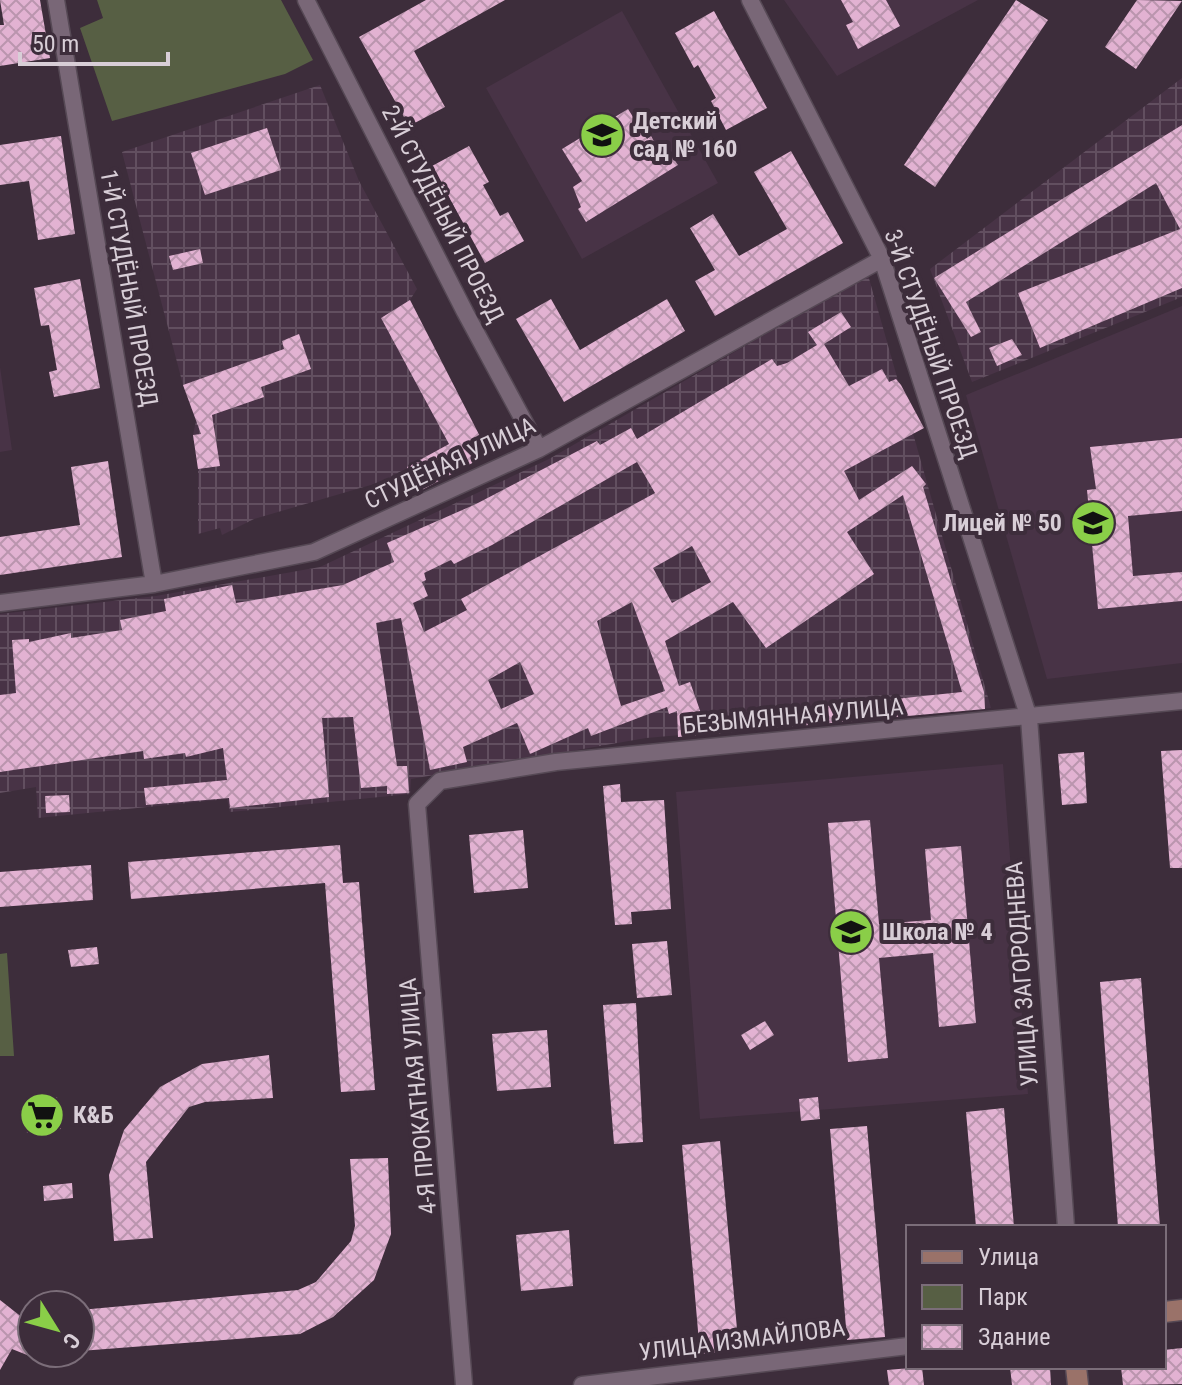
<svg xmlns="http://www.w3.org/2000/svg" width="1182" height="1385" font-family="'Roboto Condensed',sans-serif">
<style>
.built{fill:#483346}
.industrial{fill:url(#industrial-grid)}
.green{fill:#575f44}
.building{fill:url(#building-cross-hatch);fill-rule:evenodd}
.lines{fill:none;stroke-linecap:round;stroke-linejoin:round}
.street-casing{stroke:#564955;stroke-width:19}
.secondary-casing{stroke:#564955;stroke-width:23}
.street{stroke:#796777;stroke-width:16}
.secondary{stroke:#9a7269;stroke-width:20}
.labels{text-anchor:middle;stroke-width:8;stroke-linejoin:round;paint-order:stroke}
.poi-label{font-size:24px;font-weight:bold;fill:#d8ced7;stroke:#3d2d3b;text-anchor:start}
.street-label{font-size:24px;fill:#d8ced7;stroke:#3d2d3b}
</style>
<defs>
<pattern id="industrial-grid" width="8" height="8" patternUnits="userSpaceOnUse" patternTransform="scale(2)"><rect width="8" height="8" fill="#483346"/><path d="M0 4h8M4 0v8" fill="none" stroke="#624f60"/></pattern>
<pattern id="building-cross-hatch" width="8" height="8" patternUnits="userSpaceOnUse" patternTransform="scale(2)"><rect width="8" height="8" fill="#e2b2d2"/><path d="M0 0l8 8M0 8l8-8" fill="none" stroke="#ba95ae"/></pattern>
</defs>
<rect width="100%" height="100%" fill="#3d2d3b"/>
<path class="built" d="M784 0H978L837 76Z
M622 11 718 183 582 259 486 88Z
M1182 306V663L1047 679 966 395Z
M0 367 12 450 0 452Z
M1003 764 1028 1094 700 1119 676 792Z"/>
<path class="industrial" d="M1182 78V297L972 382 930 269Z
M320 85 359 181 417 289 410 300 489 454 420 491 398 477 254 519 222 535 220 528 198 534V469L193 435 196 421 183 385 122 152Z
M868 275 991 708 646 738 411 779 410 794 230 812 227 799 38 818 36 787 0 793V614L156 596 320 567 549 459Z"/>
<path class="green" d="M97 0H281L313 60 285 74 112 121 80 28 103 18Z
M7 953 14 1056H0V954Z"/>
<path class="building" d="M0 0H40L50 58 0 66V25H4Z
M426 0H505L414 51 445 107 409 126 359 37Z
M841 0H886L900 26 858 49 846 25 853 22Z
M1016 0 1048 20 935 187 904 165Z
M1137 0 1182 1 1136 69 1105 47Z
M714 11 767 108 726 130 711 101 716 98 698 65 694 68 675 33Z
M628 109 647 139 651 136 656 145 661 142 678 165 586 222 578 209 581 207 573 187 582 181 562 149Z
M1182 125V288L1040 348 1018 293 1180 229 1156 183 966 302 981 332 971 337 934 278Z
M267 128 281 170 205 195 191 153Z
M61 136 75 234 38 240 29 181 0 185V145Z
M469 146 489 182 483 185 500 216 508 212 524 241 485 263 432 166Z
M791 151 843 243 715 316 695 281 715 270 690 228 713 214 739 256 787 229 754 172Z
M200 249 203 263 173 270 169 256Z
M80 279 100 388 54 397 49 372 57 370 49 325 41 326 34 288Z
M551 299 580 350 667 299 685 331 564 402 516 319Z
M410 300 489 454 420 491 407 467 449 444 381 318Z
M841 312 851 327 824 344 849 386 882 369 889 382 896 379 901 385 924 428 844 471 859 500 912 466 926 484 923 487 984 692 985 709 678 737 677 711 669 714 667 707 591 736 588 728 530 754 517 723 463 747 467 762 430 770 401 618 376 623 397 766H407L409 793 387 794V786L361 788 353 717 322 718 329 797 230 808 229 798 146 805 144 788 227 780 223 748 186 757 185 753 144 759 143 751 0 772V695L16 693 12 640 29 639V642L71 633V638L122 630 120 620 166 611 164 599 232 585 236 603 343 585 394 562 387 543 476 504 597 441 600 445 631 428 637 439 772 359 777 366 787 363 817 345 808 332ZM637 462 655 493 461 599 467 610 424 632 413 603 428 596 422 582 426 580 424 573 451 560 454 564 492 545ZM903 495 962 692 703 719 690 682 679 686 665 641 733 602 766 648 874 574 847 532ZM692 546 711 582 672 603 653 568ZM632 602 665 691 621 706 597 621ZM520 662 534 694 501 709 488 680Z
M299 334 311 369 261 387 264 397 212 415 220 466 198 469 193 435 201 434 183 385 284 349 282 341Z
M1012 339 1022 355 997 366 989 348Z
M1182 438V511L1128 516 1133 576 1182 572V601L1098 609 1087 490 1096 489 1090 447Z
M108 461 122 557 0 575V537L80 525 71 467Z
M1182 750V868H1170L1161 751Z
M1084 752 1087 803 1062 805 1058 754Z
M620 784 621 802 664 800 671 909 631 912 632 924 615 925 603 786Z
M69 795 70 812 46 813 45 796Z
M870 820 879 924 931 920 925 849 961 846 976 1023 939 1027 933 953 879 958 888 1058 848 1062 828 823Z
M523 830 528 888 474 893 469 835Z
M340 845 343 883 359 882 375 1090 341 1092 325 883 131 899 128 862Z
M91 865 93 900 0 907V872Z
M667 941 672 995 637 998 632 944Z
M97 947 99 964 71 967 68 950Z
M1141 978 1160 1227H1118L1100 982Z
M636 1003 643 1142 614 1144 603 1005Z
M765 1021 774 1035 750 1050 741 1035Z
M547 1030 551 1087 497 1091 492 1034Z
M269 1055 273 1098 205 1102 189 1107 146 1162 153 1238 114 1241 109 1175 124 1130 160 1087 202 1064Z
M57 1097 61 1129 27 1133 24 1101Z
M818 1097 820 1119 801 1121 799 1099Z
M1004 1108 1014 1227H976L966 1112Z
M867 1126 885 1337 847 1340 830 1129Z
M720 1141 739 1351 700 1354 682 1145Z
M388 1158 391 1234 374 1280 333 1317 300 1334 80 1351V1310L298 1290 316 1282 351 1241 355 1226 350 1159Z
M72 1183 73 1198 44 1201 43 1186Z
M569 1230 573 1286 521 1291 516 1235Z
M0 1300 23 1318 32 1316V1357L12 1349 0 1370Z
M1182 1348V1384L1123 1385 1121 1367H1164V1350Z
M922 1367 924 1385H889L887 1370Z
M1010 1367H1050L1051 1385H1012Z"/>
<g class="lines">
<g class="street-casing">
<path id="street" d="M56 0 154 584
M306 0 465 312 539 449
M750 0 882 259 1029 718 1066 1227
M0 603 154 584 314 552 539 449 882 259
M464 1385 417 804 440 781 556 762 1182 701
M582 1385 908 1346"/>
</g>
<g class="secondary-casing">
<path id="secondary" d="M1164 1312 1182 1310
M1076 1367 1078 1385"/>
</g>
<use href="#street" class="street"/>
<use href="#secondary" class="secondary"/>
</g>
<defs>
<g id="school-disc" transform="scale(2.3)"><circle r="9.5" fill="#8ace48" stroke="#3d2d3b"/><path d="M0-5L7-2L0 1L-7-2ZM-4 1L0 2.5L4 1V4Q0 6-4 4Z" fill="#111"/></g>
<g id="supermarket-disc" transform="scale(2.3)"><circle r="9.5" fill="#8ace48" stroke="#3d2d3b"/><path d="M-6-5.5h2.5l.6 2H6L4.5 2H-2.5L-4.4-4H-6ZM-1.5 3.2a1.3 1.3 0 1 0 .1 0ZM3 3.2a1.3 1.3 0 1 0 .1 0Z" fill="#111"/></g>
</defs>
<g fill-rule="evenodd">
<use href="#school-disc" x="602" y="135"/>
<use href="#school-disc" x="1093" y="523"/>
<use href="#school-disc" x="851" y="932"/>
<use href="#supermarket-disc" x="42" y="1115"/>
</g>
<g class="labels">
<g class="poi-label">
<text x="633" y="129">Детский<tspan x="633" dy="28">сад № 160</tspan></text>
<text x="1062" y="531" text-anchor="end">Лицей № 50</text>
<text x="882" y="940">Школа № 4</text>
<text x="73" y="1123">К&amp;Б</text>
</g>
<g class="street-label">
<text transform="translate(443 214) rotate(63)" y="8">2-Й СТУДЁНЫЙ ПРОЕЗД</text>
<text transform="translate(129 288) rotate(80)" y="8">1-Й СТУДЁНЫЙ ПРОЕЗД</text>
<text transform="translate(931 344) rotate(71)" y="8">3-Й СТУДЁНЫЙ ПРОЕЗД</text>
<text transform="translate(450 463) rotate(-25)" y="8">СТУДЁНАЯ УЛИЦА</text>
<text transform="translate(793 716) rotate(-5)" y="8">БЕЗЫМЯННАЯ УЛИЦА</text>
<text transform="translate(1022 974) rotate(-94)" y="8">УЛИЦА ЗАГОРОДНЕВА</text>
<text transform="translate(418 1096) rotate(-95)" y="8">4-Я ПРОКАТНАЯ УЛИЦА</text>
<text transform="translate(742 1340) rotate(-7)" y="8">УЛИЦА ИЗМАЙЛОВА</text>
</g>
</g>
<rect x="906" y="1225" width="260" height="144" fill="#3d2d3b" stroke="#7b6d79" stroke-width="2"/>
<rect x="922" y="1251" width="40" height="12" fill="#9a7269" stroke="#7b6d79" stroke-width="2"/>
<text x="978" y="1265" font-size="24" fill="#d8ced7">Улица</text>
<rect x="922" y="1285" width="40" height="24" fill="#575f44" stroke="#7b6d79" stroke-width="2"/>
<text x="978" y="1305" font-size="24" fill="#d8ced7">Парк</text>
<rect x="922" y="1325" width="40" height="24" fill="url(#building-cross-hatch)" stroke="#7b6d79" stroke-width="2"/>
<text x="978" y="1345" font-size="24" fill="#d8ced7">Здание</text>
<g transform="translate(56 1329) rotate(127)"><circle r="38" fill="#3d2d3b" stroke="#7b6d79" stroke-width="2"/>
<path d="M0-6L14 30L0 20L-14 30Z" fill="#8ace48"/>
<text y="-12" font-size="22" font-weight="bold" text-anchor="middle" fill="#d8ced7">С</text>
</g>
<path d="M20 52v12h148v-12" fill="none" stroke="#d8ced7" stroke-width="4"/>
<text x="32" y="52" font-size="24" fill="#d8ced7" stroke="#3d2d3b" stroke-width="6" paint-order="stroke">50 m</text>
</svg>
